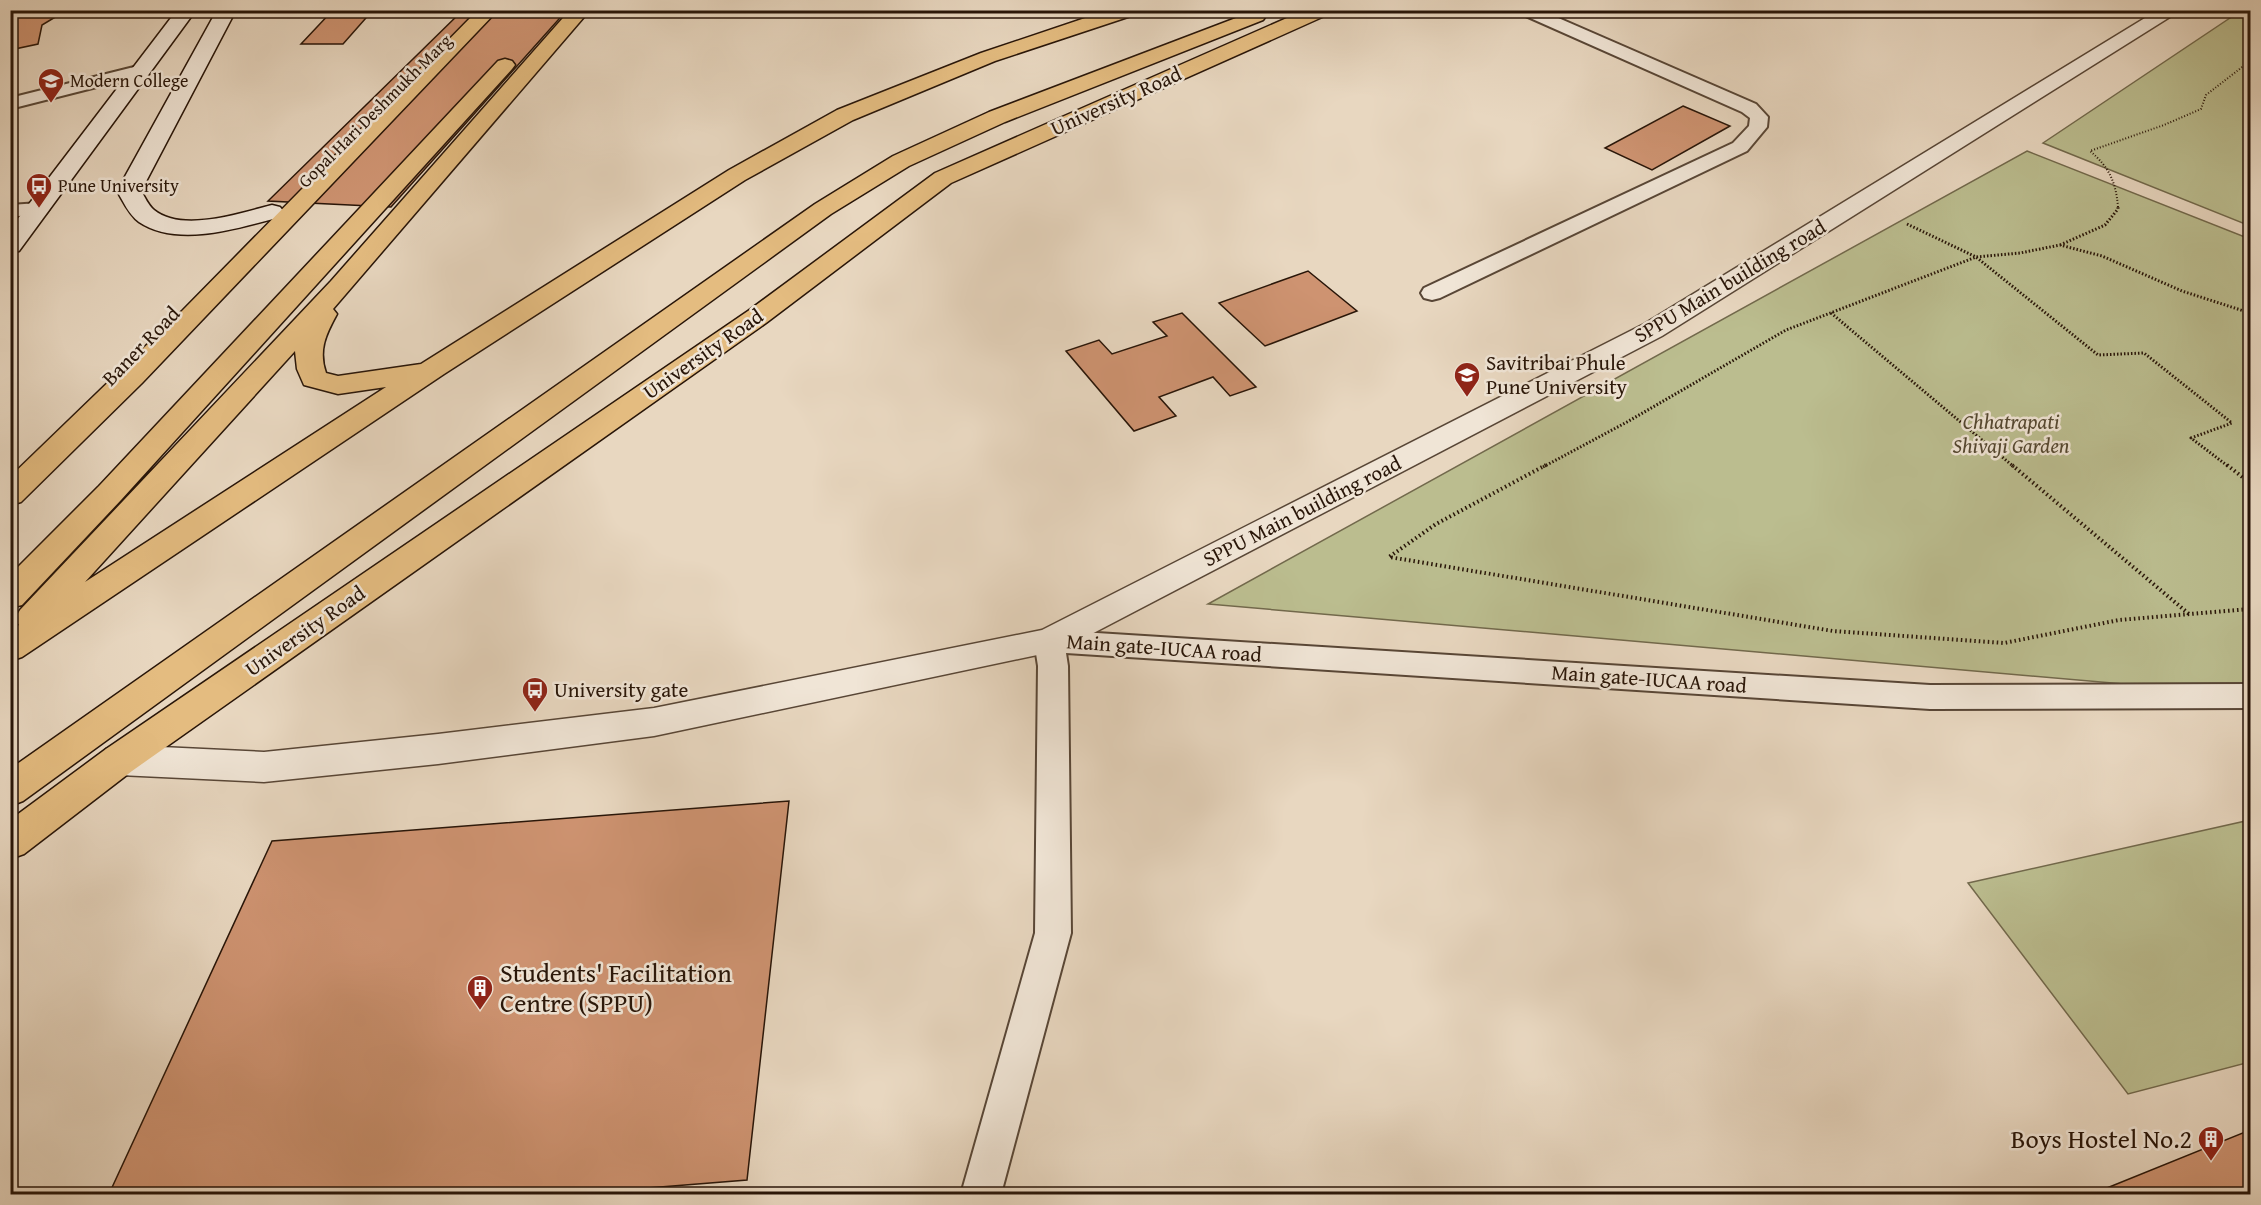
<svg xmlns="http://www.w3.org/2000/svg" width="2261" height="1205" font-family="'Gentium Book Plus',serif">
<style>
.green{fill:#bbbd8f;stroke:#72694c;stroke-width:1.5}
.building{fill:#ce9371;stroke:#281508;stroke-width:1.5}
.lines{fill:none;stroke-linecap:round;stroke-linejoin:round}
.lane-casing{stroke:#584636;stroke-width:4}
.street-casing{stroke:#584636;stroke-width:3}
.secondary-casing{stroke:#281508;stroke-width:3}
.primary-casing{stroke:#281508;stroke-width:3}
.path-far2{stroke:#281508;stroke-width:2;stroke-dasharray:1 2;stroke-linecap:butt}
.path-far1{stroke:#281508;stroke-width:3;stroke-dasharray:1.5 2;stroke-linecap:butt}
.path{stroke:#281508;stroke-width:4;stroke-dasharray:1.5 3;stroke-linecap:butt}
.lane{fill:#f0e5d6;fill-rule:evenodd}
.street{fill:#f0e5d6;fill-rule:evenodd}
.secondary{fill:#f0e5d6;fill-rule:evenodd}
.primary{fill:#e4bc80;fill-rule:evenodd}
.labels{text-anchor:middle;stroke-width:5;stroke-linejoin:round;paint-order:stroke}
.far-poi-label{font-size:18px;fill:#281508;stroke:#f0e5d6;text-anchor:start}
.far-street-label{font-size:18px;fill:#281508;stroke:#f0e5d6}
.street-label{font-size:21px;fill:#281508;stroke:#f0e5d6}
.poi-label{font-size:21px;fill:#281508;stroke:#f0e5d6;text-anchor:start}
.park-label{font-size:21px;font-style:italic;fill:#544730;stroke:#f0e5d6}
.near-poi-label{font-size:26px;fill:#281508;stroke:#f0e5d6;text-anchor:start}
</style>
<rect width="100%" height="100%" fill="#e8d7c0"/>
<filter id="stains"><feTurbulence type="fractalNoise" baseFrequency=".00333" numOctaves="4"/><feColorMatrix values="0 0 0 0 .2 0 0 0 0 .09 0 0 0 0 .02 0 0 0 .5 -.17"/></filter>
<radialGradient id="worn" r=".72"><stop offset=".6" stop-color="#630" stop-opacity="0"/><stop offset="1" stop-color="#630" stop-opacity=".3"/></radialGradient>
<path class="green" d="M2242 10 2250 11V226L2043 143Z
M2027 151 2250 239V695L1208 604Z
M2250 820V1062L2128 1094 1968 883Z"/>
<path class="building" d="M333 10H373L343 44H301Z
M463 10H567L391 207 268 201Z
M10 13 57 16 42 25 38 44 10 50Z
M1683 106 1730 126 1652 170 1605 148Z
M1308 271 1357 311 1265 346 1219 303Z
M1182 313 1256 387 1230 396 1213 377 1159 397 1176 416 1134 431 1066 351 1099 340 1112 354 1167 336 1153 322Z
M789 801 747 1180 573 1194H109L272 841Z
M2250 1130V1194H2092Z"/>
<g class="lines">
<g class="lane-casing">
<path id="lane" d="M1517 10H1540L1756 104 1768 117 1767 127 1747 151 1440 298 1432 300 1424 298 1421 293 1424 288 1733 143 1749 126 1750 118 1742 112 1519 13Z
M142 65 148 66 151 70 148 74 10 109V98Z
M39 203 46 205 49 209 46 213 10 217V205Z
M1049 630 1930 685 2250 684V708L1930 709 1066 653 1068 666 1071 933 1001 1194H961L1035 933 1038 666 1034 641 1039 633Z"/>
</g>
<g class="street-casing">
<path id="street" d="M2158 10H2181L1662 336 1061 650 654 736 438 764 264 782 119 775 106 771 101 760 106 749 119 745 264 752 438 734 654 708 1042 630 1644 324Z"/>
</g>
<g class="secondary-casing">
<path id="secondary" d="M177 10H196L19 251 10 253V229Z
M217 10H236L141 191C145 197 148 205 154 210 182 233 241 213 272 205L280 207 284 212 280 217C239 228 178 248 139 222 129 215 123 201 117 191Z"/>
</g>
<g class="primary-casing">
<path id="primary" d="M478 10H498L142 383 21 502 10 505V477L183 310Z
M570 10H590L333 309 337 314C326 334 318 350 326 373L338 376 421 364 729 170 837 110 981 53 1109 10H1139L1137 14 995 61 853 120 745 180 444 374 22 657 10 661V631L19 625 15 619 20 610 331 281ZM295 351 297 369 304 385 338 394 386 387 85 582Z
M1257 10 1263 12 1266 16 1263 20 1005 122 909 166 831 214 23 801 10 806V769L815 204 893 156 989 112Z
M1305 10H1331L1329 14 951 183 766 323 132 771 24 854 10 859V820L106 749 748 311 935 173Z
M505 59 512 61 515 65 512 69 121 500 22 605 10 608V575L99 486 498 61Z"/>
</g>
<path class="path-far2" d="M2118 207C2116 182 2109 167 2090 151L2164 125 2201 109 2206 95 2250 61"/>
<path class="path-far1" d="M1907 224 1976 257 2020 253 2060 245 2102 256 2182 291 2250 313
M2060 245 2105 225 2118 209V206
M1831 313 2014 467
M1543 467 1627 422 1786 330 1976 257 2098 355 2144 353 2232 423 2191 438 2229 467"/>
<path class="path" d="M1546 465 1436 524 1389 557 1833 631 2004 643 2119 620 2250 609
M2012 465 2189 614
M2227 465 2250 483"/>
<use href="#lane" class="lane"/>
<use href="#street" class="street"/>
<use href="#secondary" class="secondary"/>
<use href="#primary" class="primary"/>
</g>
<defs>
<g id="university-pin" transform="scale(1.35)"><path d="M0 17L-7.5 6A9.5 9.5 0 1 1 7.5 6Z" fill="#8f2418" stroke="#f0e5d6"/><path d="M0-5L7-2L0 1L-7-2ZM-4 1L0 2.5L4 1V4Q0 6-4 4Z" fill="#fff"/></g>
<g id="bus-pin" transform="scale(1.35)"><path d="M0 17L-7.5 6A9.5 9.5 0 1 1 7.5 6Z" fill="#8f2418" stroke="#f0e5d6"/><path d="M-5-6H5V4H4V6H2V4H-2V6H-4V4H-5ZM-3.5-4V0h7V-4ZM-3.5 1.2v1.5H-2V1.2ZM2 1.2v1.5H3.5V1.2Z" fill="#fff"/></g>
<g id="building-pin" transform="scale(1.35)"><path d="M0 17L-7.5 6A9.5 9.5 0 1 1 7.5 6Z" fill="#8f2418" stroke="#f0e5d6"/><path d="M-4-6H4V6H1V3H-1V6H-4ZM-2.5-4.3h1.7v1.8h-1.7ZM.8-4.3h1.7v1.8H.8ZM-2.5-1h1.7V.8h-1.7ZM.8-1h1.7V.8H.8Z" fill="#fff"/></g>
</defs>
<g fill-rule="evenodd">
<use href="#university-pin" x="51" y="81"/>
<use href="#bus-pin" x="39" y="186"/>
<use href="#university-pin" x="1467" y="375"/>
<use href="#bus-pin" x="535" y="690"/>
<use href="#building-pin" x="480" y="988"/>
<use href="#building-pin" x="2211" y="1139"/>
</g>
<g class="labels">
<g class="far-poi-label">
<text x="70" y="87">Modern College</text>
<text x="58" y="192">Pune University</text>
</g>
<g class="far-street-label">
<text transform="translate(375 111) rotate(-45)" y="6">Gopal Hari Deshmukh Marg</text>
</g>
<g class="street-label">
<text transform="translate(1116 101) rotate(-24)" y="7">University Road</text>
<text transform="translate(1730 281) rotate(-31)" y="7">SPPU Main building road</text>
<text transform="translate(141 346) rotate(-46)" y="7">Baner Road</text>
<text transform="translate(703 354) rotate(-35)" y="7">University Road</text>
<text transform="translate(1302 511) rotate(-27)" y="7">SPPU Main building road</text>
<text transform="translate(305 631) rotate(-35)" y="7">University Road</text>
<text transform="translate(1164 648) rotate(4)" y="7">Main gate-IUCAA road</text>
<text transform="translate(1649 679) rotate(4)" y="7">Main gate-IUCAA road</text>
</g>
<g class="poi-label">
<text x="1486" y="370">Savitribai Phule<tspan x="1486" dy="24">Pune University</tspan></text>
<text x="554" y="697">University gate</text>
</g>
<g class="park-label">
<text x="2011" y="429">Chhatrapati<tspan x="2011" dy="24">Shivaji Garden</tspan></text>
</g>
<g class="near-poi-label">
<text x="500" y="982">Students' Facilitation<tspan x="500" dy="30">Centre (SPPU)</tspan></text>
<text x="2192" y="1148" text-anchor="end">Boys Hostel No.2</text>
</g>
</g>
<rect width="2261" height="1205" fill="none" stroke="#e8d7c0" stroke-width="36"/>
<rect x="12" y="12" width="2237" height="1181" fill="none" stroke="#281508" stroke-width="3"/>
<rect x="18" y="18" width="2225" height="1169" fill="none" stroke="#281508" stroke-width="1.5"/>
<rect width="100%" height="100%" filter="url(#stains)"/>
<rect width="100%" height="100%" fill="url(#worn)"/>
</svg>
